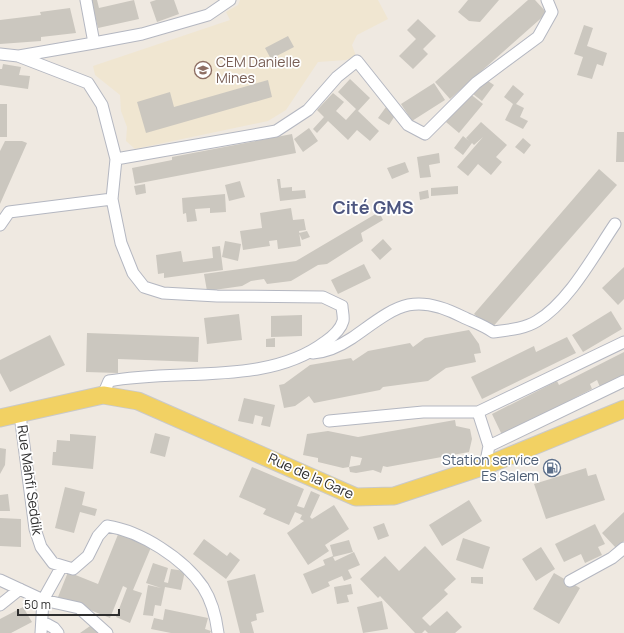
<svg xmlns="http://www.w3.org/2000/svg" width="624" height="633" font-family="Manrope,sans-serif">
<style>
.education{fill:#f0e6d1}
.building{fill:#cbc7bf}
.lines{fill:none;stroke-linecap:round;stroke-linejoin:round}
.minor-casing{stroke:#b4b7c1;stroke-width:13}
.primary-casing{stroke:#c9c9c9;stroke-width:19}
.minor{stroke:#fff;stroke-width:11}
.primary{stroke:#f2d163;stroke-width:17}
.labels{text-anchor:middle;stroke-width:3.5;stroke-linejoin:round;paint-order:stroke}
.education-label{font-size:14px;fill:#785e54;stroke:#fff;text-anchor:start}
.service-label{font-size:14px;fill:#4e5e75;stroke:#fff;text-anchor:end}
.street-label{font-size:14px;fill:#2e2e2e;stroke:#fff}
.district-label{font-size:18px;font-weight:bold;fill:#4d5680;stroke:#fff}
</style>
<rect width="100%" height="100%" fill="#efe9e1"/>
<path class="education" d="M240 0H378L388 19 357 35 352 45 356 56 346 60 318 62 286 110 268 121 135 149 126 141 127 127 121 111 120 95 95 75 93 66 230 20 226 12 238 5Z"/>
<path class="building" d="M91 0H97L99 8 134 0 139 19 98 28Z
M156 0H174L179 14 157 22 150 2Z
M468 0H499L480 22 469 21 458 12Z
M528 0H535L547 13 450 99 435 82Z
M70 8 76 33 41 37V41L0 44V20L41 15 40 12Z
M418 19 436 36 423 49 428 54 413 69 399 56 416 39 407 30Z
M584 25 593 28 587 46 607 53 603 66 597 64 592 79 577 75 583 57 574 54Z
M288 36 294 47 271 59 265 48Z
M3 64 21 67 19 75 30 76 28 89 0 85V69H2Z
M350 79 370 98 358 111 379 131 370 141 357 130 348 140 328 121 317 133 313 129 324 117 317 110 333 93 344 102 336 111 346 120 356 109 338 92Z
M485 79 494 85 482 101 473 94Z
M268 80 272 97 146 133 137 102 170 92 174 107Z
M434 83 445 100 412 121 401 104Z
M513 85 524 94 516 104 524 108 520 117 528 121 523 129 505 120 513 104 504 97Z
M469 93 483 104 459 133 446 122Z
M0 104H7V137H0Z
M386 107 396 114 389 125 378 118Z
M481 122 507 145 496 157 502 162 491 175 478 164 468 176 457 167 483 137 474 145 472 143 463 155 454 148 463 136 469 141 466 138Z
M309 128 318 141 303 152 294 139Z
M617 132H624V162H616Z
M292 134 296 153 135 184 132 168 172 160V157Z
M523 138 531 145 524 154 515 147Z
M5 141H22L27 143 0 204V151Z
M439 153 440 163 429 165 431 177 420 178 417 157Z
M405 162 409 172 392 179 387 168Z
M599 169 617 185 491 329 474 314Z
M277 179H280L281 188 292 187V191L305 190 306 198 280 201Z
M240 181 245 197 229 201 225 185Z
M145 184 146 193 136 195 134 186Z
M458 186V194L431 196V188Z
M428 190 429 198 420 200 419 192Z
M225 194 226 212 210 213V208L195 209 197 221 187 222 186 213 183 214 182 198Z
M291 208 293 220 304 219 306 230 299 231 301 246 278 249 277 240 269 241 270 246 243 250 240 231 262 228 260 213Z
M379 212 383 220 361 233 363 241 327 264 318 265 291 281 267 284 264 279 251 281 242 286 207 291 204 274 296 261Z
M307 231 310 237 302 240 299 233Z
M383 239 392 249 380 260 371 250Z
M225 241 241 244 238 261 222 257Z
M220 246 223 270 164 278V273L158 274 156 255 181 251 183 262 213 258 212 247Z
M364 264 371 278 338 294 331 280Z
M624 267V299L618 305 602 288Z
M611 311 622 329 583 352 572 335Z
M239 314 242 340 207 344 204 318Z
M302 315V336L271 337V316Z
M469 330 479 344 481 353 474 354 476 362 446 368 428 381 383 387 380 390 314 403 309 396 295 406 284 408 279 385 284 384 310 365 351 358 353 361 368 351 410 343 413 347 425 338Z
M87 333 199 337 198 362 118 359V373L86 372Z
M50 335 65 365 10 392 0 373V360Z
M567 337 576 353 482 399 471 377 534 346 536 352Z
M275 338V347H266V339Z
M624 352V375L600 387 597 380 590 384 592 389 502 435 492 414 557 381 559 385Z
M244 398 275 405 270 427 261 425 263 417 255 415 253 424 238 421Z
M455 420 456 426 470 429 472 439 469 452 387 467 383 466 381 473 373 470 356 473 350 472 349 467 360 465 362 458 351 456 349 467 343 468 318 462V458L303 455 307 434 328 431 358 437Z
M155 433 170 437 165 457 150 453Z
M70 434 96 436 93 469 52 465 53 452H56L57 440 70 441Z
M0 448 6 449 5 465 0 474Z
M252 467 304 489 297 506 304 508 311 491 320 495 310 517 312 519 334 505 349 529 325 545 329 551 308 565 287 533 304 521 300 519 302 515 295 512 289 525 263 514 266 509 239 497Z
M586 468 588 476 596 474 605 500 546 519 534 484Z
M65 487 85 492 82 505 97 509 95 516 80 512 74 533 55 528Z
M8 494 10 511H0V495Z
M469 500 482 521 442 546 429 525Z
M624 512V541L616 548 602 533Z
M0 518 21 519V547L0 546Z
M384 523 389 536 378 540 373 527Z
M595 524 605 544 598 547 602 555 585 563 581 554 564 562 555 544Z
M119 532 152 545 133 590 142 593 130 623 116 617 127 588 123 586 110 618 58 597 68 572 98 584Z
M463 538 490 547 483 569 456 560Z
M204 539 227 556 230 552 240 560 226 579 193 554Z
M349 540 353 552 333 557 335 561 354 552 360 565 348 570 352 578 344 581 342 576 328 582 330 586 312 594 303 574 325 565 323 560 333 556 330 545Z
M425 546 456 579 444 590 448 594 422 618 430 626 447 611 462 627 455 633H428L425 630 422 633H415L380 596 378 598 360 579 385 556 399 571Z
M541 547 555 569 536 581 522 559Z
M153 563 168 568 164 582 168 583 171 569 185 571 181 590 165 587 161 606 155 605 153 616 143 615 148 585 161 588 146 583Z
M554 573 580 588 559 624 533 609Z
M255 574 264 612 256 614 257 620 251 622 254 633H240L227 581Z
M471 577H483V584L471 583Z
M351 584 353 594 347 595 349 602 337 604 334 587Z
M382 601 388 629 363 633 357 607Z
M23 607 32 622 11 633H0V619Z
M165 609 208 618 205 629 211 631 210 633H171L151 629 154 618 163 620Z
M93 624 99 633H80Z"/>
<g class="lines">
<g class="minor-casing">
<path id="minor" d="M94 43 142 34 208 15 230 0
M0 54 18 56 88 83 102 105 116 159 112 199 121 243 133 273 144 287 163 293 217 296 323 297 342 306C342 310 344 317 343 321 341 329 332 337 325 342 267 386 177 368 109 381L103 395
M19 56 94 43 86 0
M116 159 276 131 308 110 337 77 357 61 408 125 425 134 476 83 538 37 552 12 547 0
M0 225 9 212 112 199
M313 353C328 352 340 346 352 338 395 308 411 290 463 317 473 322 483 325 493 332 508 330 524 329 537 321 569 302 594 255 615 224
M478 412 624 342
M20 415 35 529 41 547 53 563 73 569 88 556 98 536 107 526C141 531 184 559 203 587 212 601 216 617 218 633
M329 421 423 412H478L489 446
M485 466 489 446 624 381
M0 580 43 600 62 566
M570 581 612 558 624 548
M0 605 20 589
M43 622 54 628 58 633
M41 633 43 600 79 608 107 633"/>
</g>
<g class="primary-casing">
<path id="primary" d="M0 418 103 395 138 401 356 497 394 496 485 466 624 409"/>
</g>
<use href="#minor" class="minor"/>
<use href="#primary" class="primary"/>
</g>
<defs>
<g id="school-ring" transform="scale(0.9)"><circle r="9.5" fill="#fff" stroke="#8d6e63" stroke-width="1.5"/><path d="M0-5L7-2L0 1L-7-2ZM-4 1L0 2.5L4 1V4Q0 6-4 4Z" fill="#8d6e63"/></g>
<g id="fuel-ring" transform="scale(0.9)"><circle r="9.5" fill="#fff" stroke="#5c6f8a" stroke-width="1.5"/><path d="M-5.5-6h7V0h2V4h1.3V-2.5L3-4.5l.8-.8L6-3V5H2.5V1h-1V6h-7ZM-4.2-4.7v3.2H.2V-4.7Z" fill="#5c6f8a"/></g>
</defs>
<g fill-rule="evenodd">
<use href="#school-ring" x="203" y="70"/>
<use href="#fuel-ring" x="552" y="468"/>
</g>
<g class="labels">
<g class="education-label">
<text x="216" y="67">CEM Danielle<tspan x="216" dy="16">Mines</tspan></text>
</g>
<g class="service-label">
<text x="539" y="465">Station service<tspan x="539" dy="16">Es Salem</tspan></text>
</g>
<g class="street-label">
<text transform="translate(311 476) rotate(24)" y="5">Rue de la Gare</text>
<text transform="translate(30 480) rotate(82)" y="5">Rue Mahfi Seddik</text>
</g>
<g class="district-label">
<text x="373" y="214">Cité GMS</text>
</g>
</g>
<path d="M18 609v6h101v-6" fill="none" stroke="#2e2e2e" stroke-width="2"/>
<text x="24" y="609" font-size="12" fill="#2e2e2e" stroke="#ffffff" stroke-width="3" paint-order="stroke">50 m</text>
</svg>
